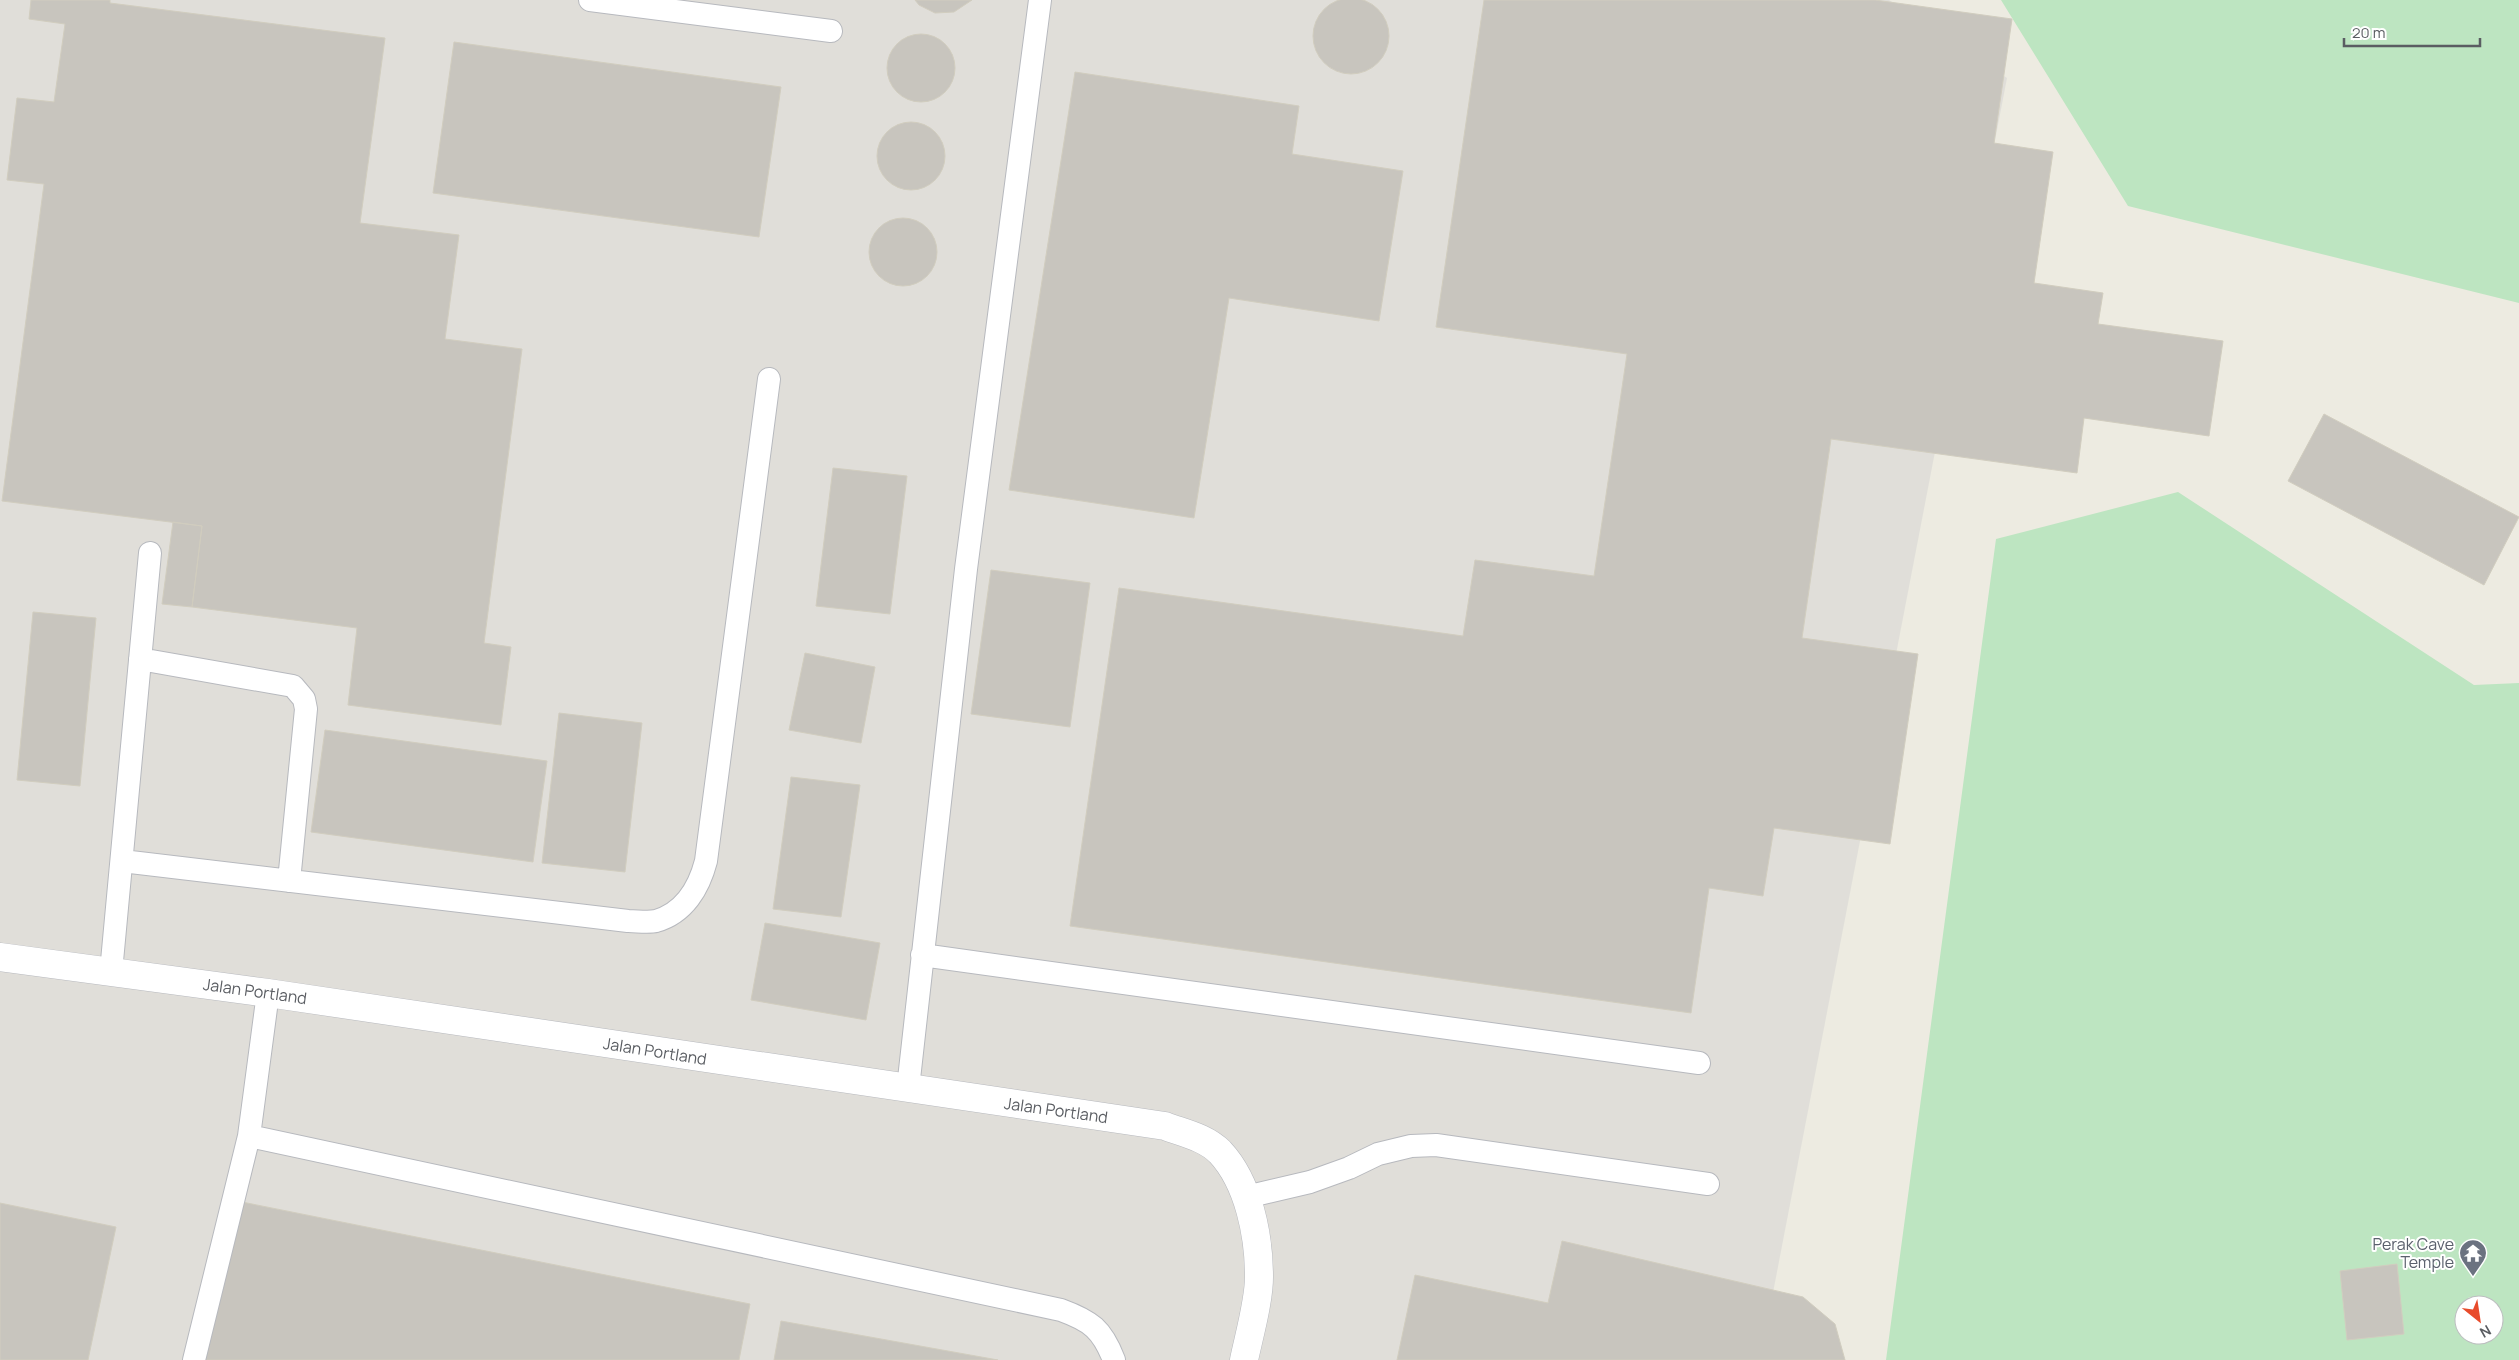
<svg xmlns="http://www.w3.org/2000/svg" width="2519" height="1360" font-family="Manrope,sans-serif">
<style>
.industrial{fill:#e0ded9}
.green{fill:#bde5c1;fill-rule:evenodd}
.building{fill:#c8c5be;stroke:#d1cdbf}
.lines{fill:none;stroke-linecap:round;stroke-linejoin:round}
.service-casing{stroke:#b7b9be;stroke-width:24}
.minor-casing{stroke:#b7b9be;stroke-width:29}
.service{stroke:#fff;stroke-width:22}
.minor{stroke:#fff;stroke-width:28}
.labels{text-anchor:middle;stroke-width:4;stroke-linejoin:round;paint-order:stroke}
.street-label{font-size:16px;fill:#5a5d62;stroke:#fff}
.worship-label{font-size:16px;fill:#5b616d;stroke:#fff;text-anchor:end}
</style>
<rect width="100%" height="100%" fill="#edebe1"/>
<path class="industrial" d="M0 0H1889L2007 78 1760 1360H0Z"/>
<path class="green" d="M2001 0H2519V303L2128 206Z
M2178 492 2474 685 2519 683V1360H1886L1996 539ZM2464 1305H2494V1335H2464Z"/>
<path class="building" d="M1313 36a38 38 0 1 1 76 0a38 38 0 1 1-76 0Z
M31 0H110V3L385 38 360 223 459 235 445 339 522 349 484 643 511 647 501 725 348 705 357 628 192 607 202 526 2 501 44 184 7 180 17 98 54 102 65 24 29 19Z
M915 0H972L954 12 935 13 919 5Z
M1484 0H1875L2012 19 1994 143 2053 152 2034 283 2103 293 2098 324 2223 341 2209 436 2084 418 2077 473 1831 439 1802 638 1918 654 1890 844 1774 828 1763 896 1709 888 1691 1013 1070 926 1119 588 1463 636 1475 560 1594 576 1627 354 1436 327Z
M887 68a34 34 0 1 1 68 0a34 34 0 1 1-68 0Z
M454 42 781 87 759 237 433 193Z
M1075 72 1299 106 1292 154 1403 171 1379 321 1229 298 1194 518 1009 490Z
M877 156a34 34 0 1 1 68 0a34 34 0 1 1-68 0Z
M869 252a34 34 0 1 1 68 0a34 34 0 1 1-68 0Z
M2324 414 2519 517 2484 585 2288 481Z
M833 468 907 476 890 614 816 606Z
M173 522 202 526 192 607 162 604Z
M991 570 1090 583 1070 727 971 714Z
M33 612 96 618 80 786 17 780Z
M805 653 875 667 861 743 789 730Z
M559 713 642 723 625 872 542 863Z
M325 730 547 761 533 862 311 832Z
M791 777 860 785 841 917 773 909Z
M765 923 880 943 866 1020 751 1000Z
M237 1201 750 1304 739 1360H204Z
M0 1203 116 1227 88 1360H0Z
M1562 1241 1803 1297 1835 1324 1845 1360H1397L1415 1275 1548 1303Z
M2397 1264 2404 1334 2347 1340 2340 1271Z
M781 1321 998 1360H774Z"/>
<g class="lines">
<g class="service-casing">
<path id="service" d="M590 0 831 31
M140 659 293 686 304 699 306 709 289 881
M122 861 628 921C637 921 648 923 656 921 684 913 699 888 706 861L769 379
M922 955 1699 1063
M111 972 150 553
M908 1088 966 569 1040 0
M249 1136 268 993
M1246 1197 1310 1182 1349 1168 1378 1154 1411 1146 1436 1145 1708 1184
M194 1360 249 1136 1061 1310C1091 1321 1102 1329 1114 1360"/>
</g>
<g class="minor-casing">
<path id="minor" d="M0 957 268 993 1165 1126C1183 1133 1205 1137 1220 1152 1249 1183 1259 1236 1259 1277 1259 1301 1249 1336 1244 1360"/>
</g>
<use href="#service" class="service"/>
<use href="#minor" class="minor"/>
</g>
<defs>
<g id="temple-pin" transform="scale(1.4375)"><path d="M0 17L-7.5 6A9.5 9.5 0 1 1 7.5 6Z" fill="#6b7280" stroke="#fff"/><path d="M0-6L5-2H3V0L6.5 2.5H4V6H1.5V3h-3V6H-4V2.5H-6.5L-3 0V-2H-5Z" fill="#fff"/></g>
</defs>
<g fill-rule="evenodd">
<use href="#temple-pin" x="2473" y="1253"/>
</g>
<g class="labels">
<g class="street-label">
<text transform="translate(255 991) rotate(8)" y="6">Jalan Portland</text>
<text transform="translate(655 1051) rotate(9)" y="6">Jalan Portland</text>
<text transform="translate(1056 1110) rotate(8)" y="6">Jalan Portland</text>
</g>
<g class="worship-label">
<text x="2454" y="1250">Perak Cave<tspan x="2454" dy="18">Temple</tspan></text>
</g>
</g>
<g transform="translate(2479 1320) rotate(150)"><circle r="24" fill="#ffffff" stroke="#bdbec0"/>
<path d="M0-4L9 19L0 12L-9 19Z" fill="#e84b2b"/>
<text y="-8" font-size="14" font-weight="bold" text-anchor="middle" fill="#5a5d62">N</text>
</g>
<path d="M2344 38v8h136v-8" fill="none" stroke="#5a5d62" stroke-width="2.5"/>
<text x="2352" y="38" font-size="15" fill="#5a5d62" stroke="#ffffff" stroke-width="4" paint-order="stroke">20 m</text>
</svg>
